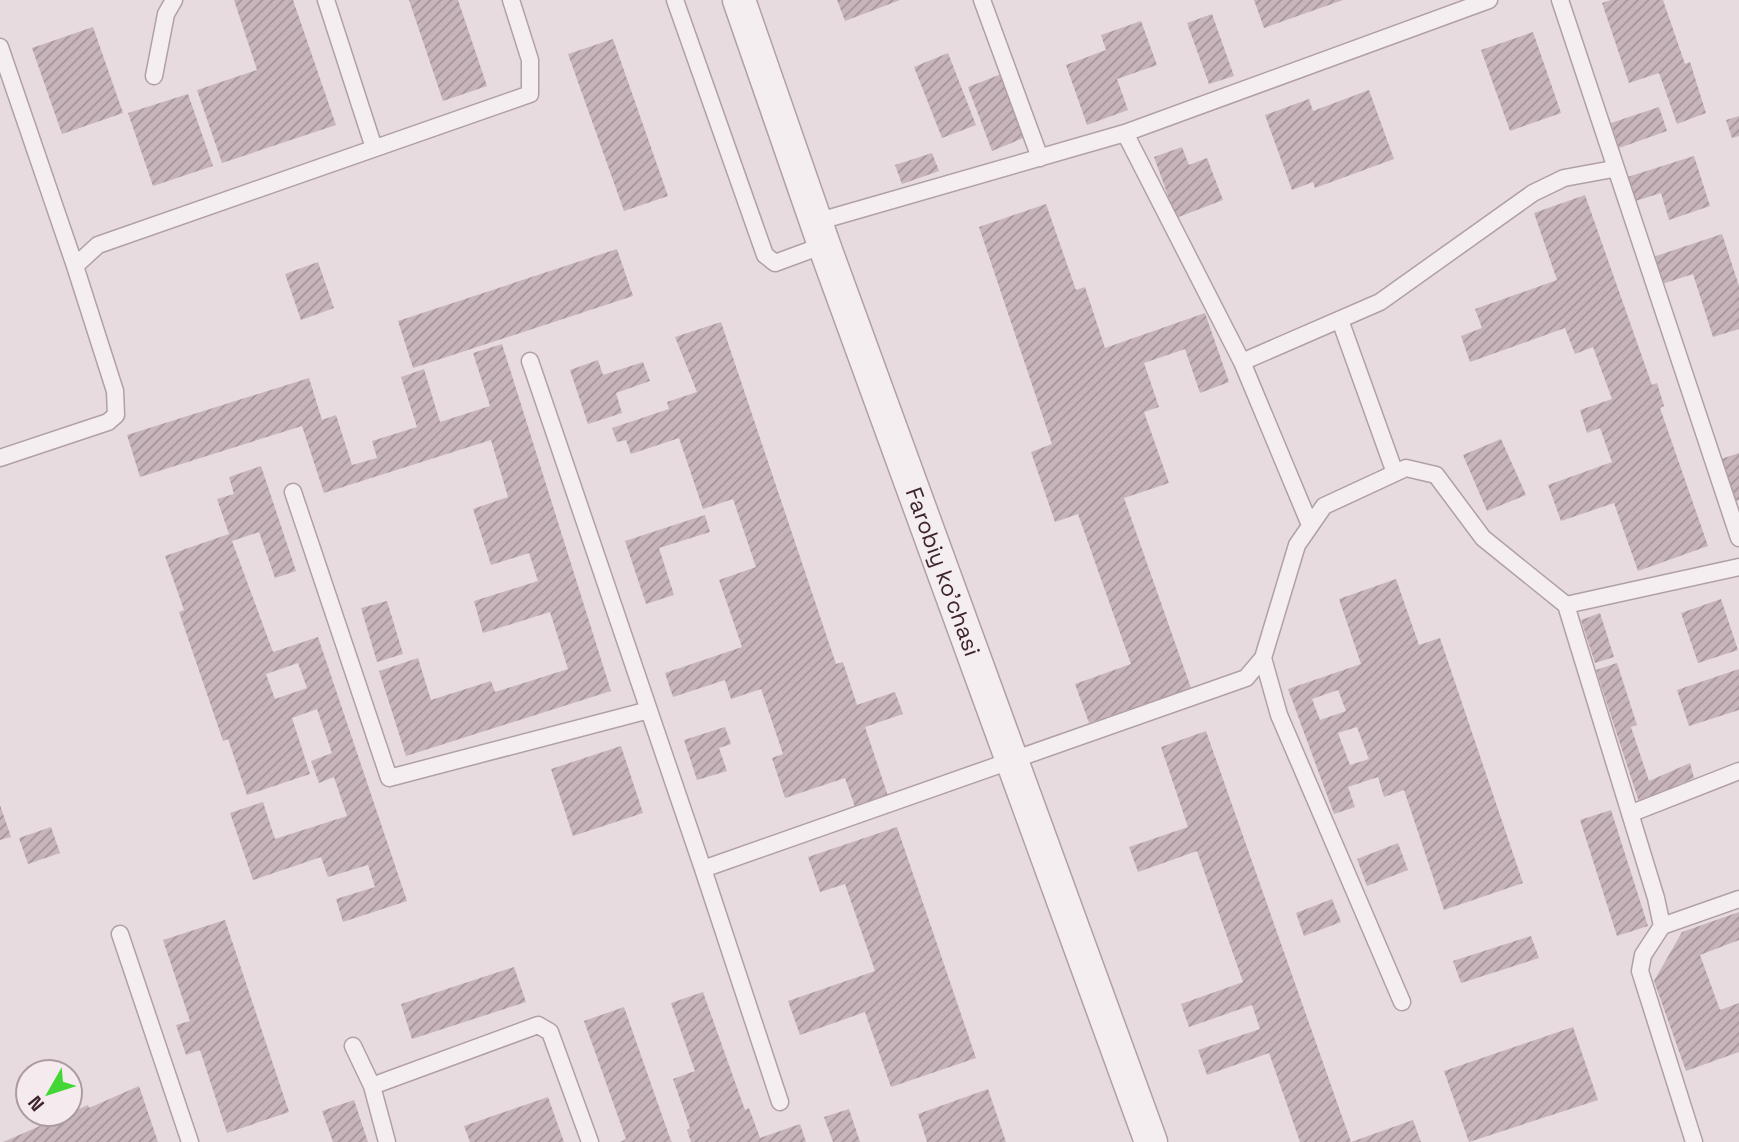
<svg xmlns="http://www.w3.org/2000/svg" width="1739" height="1142" font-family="'Space Grotesk',sans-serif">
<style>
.building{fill:url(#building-hatch);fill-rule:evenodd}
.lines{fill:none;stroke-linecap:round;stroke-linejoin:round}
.lane-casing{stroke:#b1a0a6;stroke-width:19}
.street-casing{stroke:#b1a0a6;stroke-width:35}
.lane{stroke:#f5eef0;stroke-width:16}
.street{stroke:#f5eef0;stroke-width:32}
.labels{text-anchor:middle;stroke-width:6;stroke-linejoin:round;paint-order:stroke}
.street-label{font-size:23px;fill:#3e242c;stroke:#f5ebee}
</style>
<defs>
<pattern id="building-hatch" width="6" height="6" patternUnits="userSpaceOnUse" patternTransform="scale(1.75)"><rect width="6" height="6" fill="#c7b5bb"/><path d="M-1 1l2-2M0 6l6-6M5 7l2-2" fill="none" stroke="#a39398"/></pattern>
</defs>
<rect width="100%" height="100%" fill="#e7dbdf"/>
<path class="building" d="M234 0H293L336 125 222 163 197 90 257 70Z
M409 0H458L487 86 443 101Z
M837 0H900L845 21Z
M1254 0H1343L1264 28Z
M1611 0H1663L1685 64 1690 62 1706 113 1677 124 1659 73 1629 83 1602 3Z
M1212 14 1234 76 1209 84 1187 23Z
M1141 21 1157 65 1117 79 1128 110 1087 125 1066 65 1106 50 1101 35Z
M93 27 123 113 62 134 32 48Z
M1533 32 1561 113 1510 131 1481 50Z
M613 39 668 196 624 211 568 54Z
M948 53 976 125 942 138 914 67Z
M1004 73 1028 136 992 151 968 87Z
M1369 90 1394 159 1315 188 1313 182 1292 190 1265 115 1309 99 1313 111Z
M188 94 213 166 153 186 128 113Z
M1659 107 1667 131 1619 148 1611 123Z
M1739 116V136L1732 138 1726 120Z
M1182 147 1189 165 1207 158 1223 200 1176 218 1154 157Z
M932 153 939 171 902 184 895 165Z
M1694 156 1710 206 1669 220 1661 193 1629 203 1621 179Z
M1585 195 1652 385 1657 383 1664 406 1660 408 1708 546 1638 571 1614 503 1561 521 1548 485 1612 462 1600 428 1587 433 1580 410 1612 399 1593 347 1575 354 1565 328 1470 362 1461 336 1482 328 1475 309 1557 280 1534 213Z
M1046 204 1076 290 1085 287 1105 348 1205 313 1229 382 1200 393 1185 349 1144 363 1159 407 1144 412 1169 483 1124 498 1191 688 1089 723 1075 684 1131 664 1078 514 1055 522 1031 452 1052 444 979 227Z
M1722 234 1739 286V329L1713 337 1693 274 1662 284 1653 257Z
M617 249 633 296 413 368 398 321Z
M318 262 334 308 301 320 285 274Z
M721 322 836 664 843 662 857 705 895 692 903 714 865 727 888 796 855 807 845 778 785 798 772 758 783 754 761 689 731 699 725 680 673 697 665 673 742 647 719 580 756 567 733 499 703 509 679 438 631 454 626 440 617 442 612 428 669 409 667 402 697 392 675 337Z
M502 344 611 691 406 756 379 671 418 658 431 700 491 681 495 692 568 669 550 612 483 633 474 601 538 581 529 553 491 565 473 509 508 497 491 440 324 493 302 426 140 477 127 435 309 378 322 420 336 415 352 465 377 458 372 441 417 427 401 377 424 369 440 422 490 406 473 353Z
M598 360 603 375 643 362 650 381 616 393 622 413 588 424 570 370Z
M1501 439 1526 495 1487 511 1463 455Z
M1739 453V500L1732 502 1718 460Z
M261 466 296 571 275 578 259 532 232 541 273 652 318 637 407 901 343 922 336 899 375 887 368 865 328 877 321 857 253 880 230 813 263 802 275 839 347 816 334 777 319 783 311 761 332 753 317 709 292 718 310 774 247 795 228 739 223 741 179 612 184 610 165 556 229 534 217 499 234 494 229 477ZM298 663 307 688 275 699 266 674Z
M705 515 710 532 659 548 674 595 646 604 625 541Z
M1396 579 1419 645 1440 638 1523 883 1444 910 1404 790 1384 797 1378 777 1348 787 1355 807 1334 814 1288 689 1361 664 1339 599ZM1338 690 1346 711 1320 720 1312 699ZM1357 727 1369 759 1350 765 1338 733Z
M1721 599 1738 650 1698 663 1681 613Z
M387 601 403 654 377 662 361 608Z
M1600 613 1614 657 1595 663 1581 620Z
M1617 663 1637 725 1631 727 1649 781 1690 763 1694 778 1639 802 1596 670Z
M1739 669V710L1689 726 1677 690Z
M725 727 731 744 719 748 727 771 697 780 684 740Z
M1206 731 1351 1142 1413 1120 1421 1142H1300L1269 1053 1207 1075 1198 1050 1260 1029 1252 1005 1189 1027 1181 1004 1243 982 1197 851 1138 872 1129 847 1188 827 1161 747Z
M621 746 643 813 573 836 551 769Z
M0 805 11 837 0 840Z
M1611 810 1648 926 1617 936 1580 820Z
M51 827 60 853 28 864 19 838Z
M897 827 976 1058 891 1087 865 1012 800 1035 788 1001 875 971 845 884 820 892 808 857Z
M1398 843 1408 870 1367 886 1357 859Z
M1332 899 1341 922 1304 936 1296 913Z
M1739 912V940L1700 955 1720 1010 1739 1003V1052L1686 1071 1654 981 1682 932Z
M225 920 289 1112 227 1133 200 1050 186 1055 176 1025 190 1021 163 940Z
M1531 936 1539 958 1461 983 1453 961Z
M514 967 526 1002 412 1039 401 1004Z
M703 992 745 1110 749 1108 760 1138 800 1124 806 1142H691L687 1130 690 1128 673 1079 695 1071 671 1003Z
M624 1007 670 1138 672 1142H620L626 1139 584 1021Z
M1573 1027 1598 1100 1469 1142 1444 1071Z
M139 1086 158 1142H3L88 1105 89 1108Z
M988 1089 1006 1142H927L918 1114Z
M548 1097 564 1142H470L464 1126Z
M354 1100 368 1142H333L322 1111Z
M849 1109 860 1142H833L824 1117Z"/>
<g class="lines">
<g class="lane-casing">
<path id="lane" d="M326 0 374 148
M675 0 765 255 775 263 824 245
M982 0 1040 158
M1560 0 1739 538
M0 47 75 266
M154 76 166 14 174 0
M1125 133 1242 362 1310 525
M816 222 1125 133 1489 0
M1340 320 1395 473
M530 361 703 869 1246 678 1263 658 1297 545 1324 506 1406 468 1436 475 1483 538 1566 605 1739 567
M1242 362 1380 302 1533 193 1564 178 1613 169
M0 458 108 422 116 415 115 391 75 266 98 245 530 94V60L511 0
M293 492 389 778 649 710
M1566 605 1656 898 1662 926 1643 955 1640 971 1694 1142
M1263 658 1279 715 1402 1002
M1632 813 1739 771
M703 869 780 1102
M1662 926 1739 899
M120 934 190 1142
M353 1046 372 1086 387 1142
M372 1086 538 1025 550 1032 590 1142"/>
</g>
<g class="street-casing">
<g id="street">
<path id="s1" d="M739 0 824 245 1151 1142"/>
</g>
</g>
<use href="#lane" class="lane"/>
<use href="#street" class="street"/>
</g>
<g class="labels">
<g class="street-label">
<text dy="8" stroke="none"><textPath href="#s1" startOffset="607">Farobiy ko'chasi</textPath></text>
</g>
</g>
<g transform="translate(49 1093) rotate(231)"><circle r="33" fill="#f5ebee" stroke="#ac9ba0" stroke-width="2"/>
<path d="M0-5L12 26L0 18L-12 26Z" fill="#42d735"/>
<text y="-10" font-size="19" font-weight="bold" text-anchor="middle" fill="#3e242c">N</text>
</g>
</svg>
